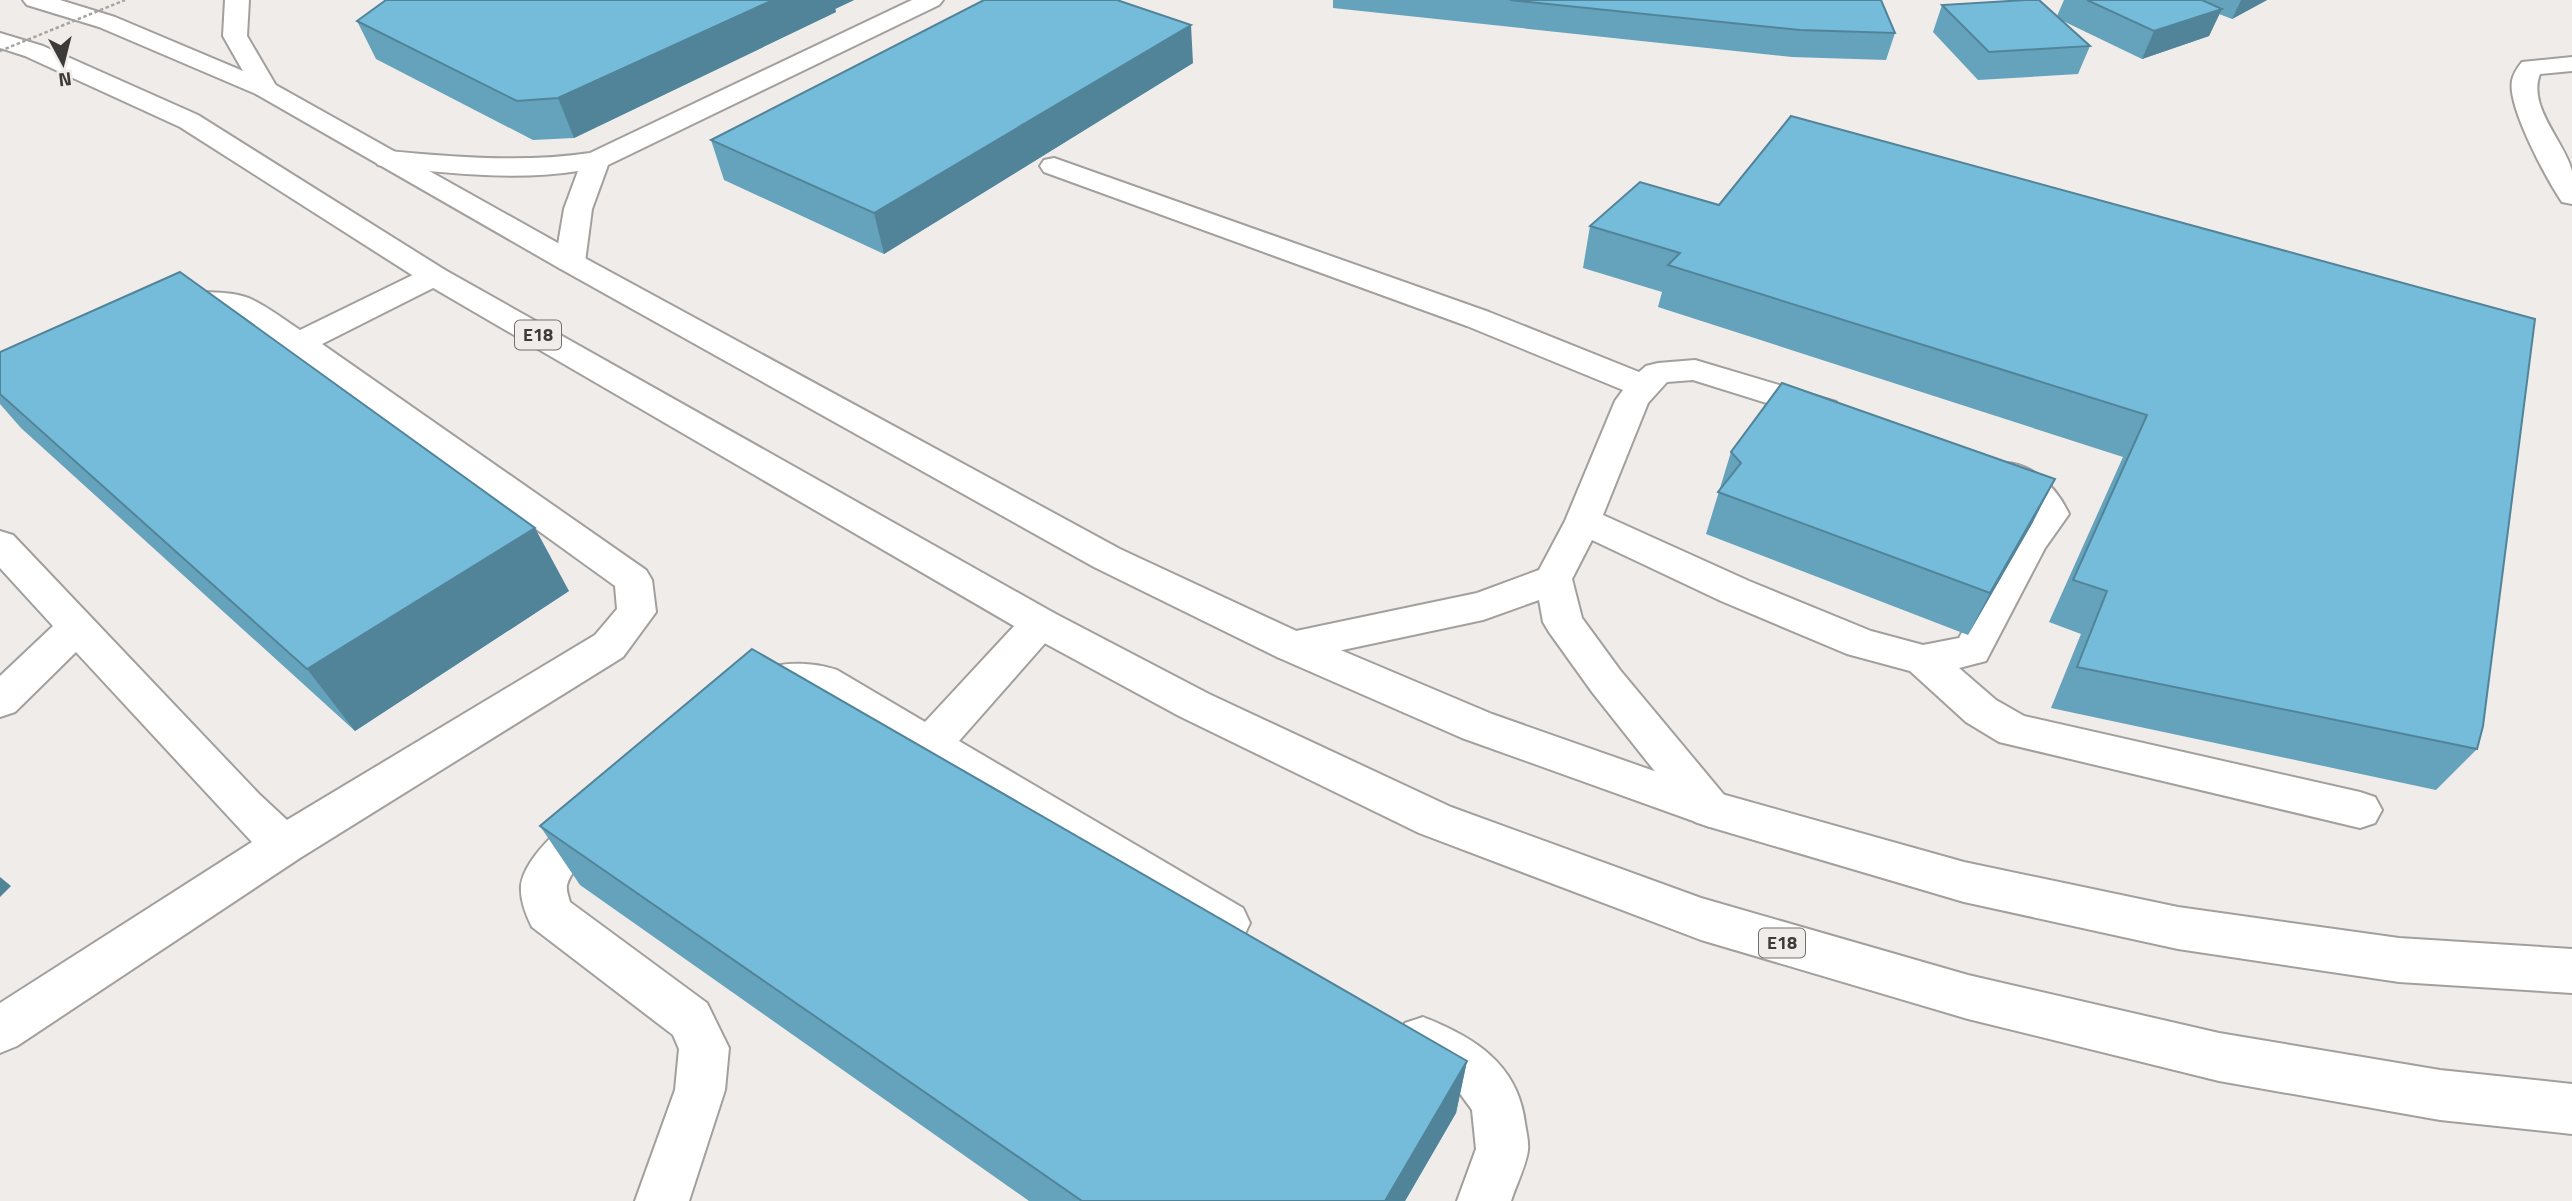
<svg xmlns="http://www.w3.org/2000/svg" width="2572" height="1201" font-family="'Titillium Web',sans-serif">
<style>
.lines{fill:none;stroke-linecap:round;stroke-linejoin:round}
.minor-casing{stroke:#a29f9d;stroke-width:4}
.highway-casing{stroke:#a29f9d;stroke-width:4}
.minor{fill:#fff;fill-rule:evenodd}
.highway{fill:#fff;fill-rule:evenodd}
.path-bridge{stroke:#a6a3a1;stroke-width:2.5;stroke-dasharray:3.5 2.5;stroke-linecap:butt}
.wall{fill:#65a2bb}
.shaded-wall{fill:#528499}
.building{fill:#75bcda;stroke:#528499;stroke-width:2}
.labels{text-anchor:middle;stroke-width:5;stroke-linejoin:round;paint-order:stroke}
.shield{fill:#efece9;stroke:#72706e;stroke-width:2}
.shield-label{font-size:18px;font-weight:bold;fill:#3c3b3a}
</style>
<rect width="100%" height="100%" fill="#efece9"/>
<g class="lines">
<g class="minor-casing">
<path id="minor" d="M225 0H249L247 36 278 89 274 94 265 97 256 94 223 36Z
M912 0H943L939 5 608 165 592 209 585 262 581 268 570 271 559 268 555 262 564 209 578 171C515 181 451 173 388 167L378 165 374 159 378 153 388 151C456 157 522 163 590 153Z
M2572 57V71L2540 74C2527 107 2565 142 2572 171 2572 181 2572 194 2572 204L2562 202C2547 180 2507 106 2512 81 2513 74 2518 67 2522 62Z
M1054 158 1489 312 1639 372 1646 366 1658 363 1695 360 1836 402 1841 410 1836 418 1824 421 1693 380 1667 382 1648 403 1603 515 1749 581 1871 631 1923 645 1959 638 2011 542 2032 513C2021 488 1996 492 1984 473L1990 465C2025 455 2055 484 2069 514L2045 548 1986 661 1959 668 1996 700 2024 716 2360 792 2375 797 2382 810 2375 823 2360 828 1999 742 1966 722 1910 671 1847 654 1721 601 1592 540 1572 579 1582 618 1620 670 1725 796 1732 809 1725 822 1710 827 1695 822 1592 692 1549 632 1543 622 1539 600 1483 620 1291 661 1277 657 1271 646 1277 635 1477 593 1539 570 1565 521 1615 401 1623 390 1467 326 1044 172 1040 166 1044 160Z
M434 267 445 270 449 276 445 282 322 344 646 570 652 580 656 612 623 657 300 858 17 1046 0 1053V1003L252 842 76 652 15 712 0 717V676L53 626 0 568V531L13 535 259 794 287 820 595 635 617 609 615 586 288 350C260 332 235 308 199 310 185 311 177 318 162 315L157 308C171 288 233 289 253 300 269 308 285 320 300 330L423 270Z
M1040 609 1054 613 1060 623 1054 633 959 741 1243 908 1250 923 1243 938 1227 944 1211 938 816 696H786L758 707 744 702 738 691C755 659 807 660 837 670L925 722 1026 613Z
M601 802 617 807 623 820C611 844 573 861 567 885 566 890 569 898 570 902L707 1003 729 1048 725 1090 689 1201H635L675 1090 679 1049 673 1035 532 927C526 915 520 900 521 886 524 856 575 811 601 802Z
M1423 1017C1474 1037 1518 1064 1525 1123 1526 1131 1529 1141 1528 1150 1526 1166 1516 1185 1511 1201H1457L1476 1149 1472 1110 1456 1088 1405 1057 1398 1040 1405 1023Z"/>
</g>
<g class="highway-casing">
<path id="highway" d="M23 0H60L115 17 274 84 581 256 1120 549 1305 635 1492 714 1711 791 1964 862 2178 907 2399 938 2572 949V993L2399 982 2178 949 1964 902 1710 827 1462 738 1277 657 1094 567 559 268 256 94 99 27 27 5Z
M0 33 43 46 198 115 445 270 1054 613 1209 694 1451 807 1701 898 1968 975 2219 1033 2440 1070 2572 1084V1134L2440 1120 2219 1081 1968 1019 1701 940 1419 833 1179 716 1026 633 423 282 180 127 25 56 0 48Z"/>
</g>
<use href="#minor" class="minor"/>
<use href="#highway" class="highway"/>
<path class="path-bridge" d="M0 51 125 0"/>
</g>
<path class="wall" d="M386 0H854L835 9 836 12 574 138 533 140 376 59 357 21Z
M1333 0H1881L1895 33 1886 60 1792 57 1333 8Z
M2064 0H2267L2232 19 2219 14 2209 36 2142 59 2061 20 2090 46 2078 74 1978 80 1933 32 1942 5 2057 16Z
M1193 63 884 254 724 180 711 140Z
M1719 205 2535 319 2477 749 2436 790 2051 708 2081 634 2049 622 2123 457 1658 307 1662 292 1583 268 1590 226Z
M0 352 569 591 355 731 21 428 0 404Z
M1731 452 2033 522 1968 635 1706 534Z
M540 826 1467 1061 1456 1113 1405 1201H1029L580 885Z"/>
<path class="shaded-wall" d="M773 0H833L836 12 574 138 558 98Z
M833 0H854L835 9Z
M2241 0H2267L2232 19Z
M2222 9 2209 36 2142 59 2154 31Z
M1191 25 1193 63 884 254 874 213Z
M2055 479 2033 522 1968 635 1990 593Z
M535 528 569 591 355 731 307 669Z
M0 877 11 886 0 897Z
M1467 1061 1456 1113 1405 1201H1385Z"/>
<path class="building" d="M386 0H773L558 98 517 101 357 21Z
M984 0H1117L1191 25 874 213 711 140Z
M1510 0H1881L1895 33 1800 30Z
M2026 0H2039L2090 46 1989 52 1942 5Z
M2087 0H2202L2222 9 2154 31Z
M1791 116 2535 319 2483 726 2477 749 2077 667 2107 591 2073 580 2147 415 1668 265 1680 253 1590 226 1640 182 1719 205Z
M180 272 535 528 307 669 0 394V352Z
M1782 383 2055 479 1990 593 1718 492 1741 463 1731 452Z
M752 649 1467 1061 1385 1201H1082L540 826Z"/>
<g class="labels">
<g class="shield">
<rect x="515" y="320.5" width="46" height="29" rx="5"/>
<rect x="1759" y="928.5" width="46" height="29" rx="5"/>
</g>
<g class="shield-label">
<text x="538" y="341">E18</text>
<text x="1782" y="949">E18</text>
</g>
</g>
<g transform="translate(63 63) rotate(173)" stroke="#efece9" stroke-width="5" paint-order="stroke">
<path d="M0-5L12 26L0 18L-12 26Z" fill="#3c3b3a"/>
<text y="-10" font-size="19" font-weight="bold" text-anchor="middle" fill="#3c3b3a">N</text>
</g>
</svg>
